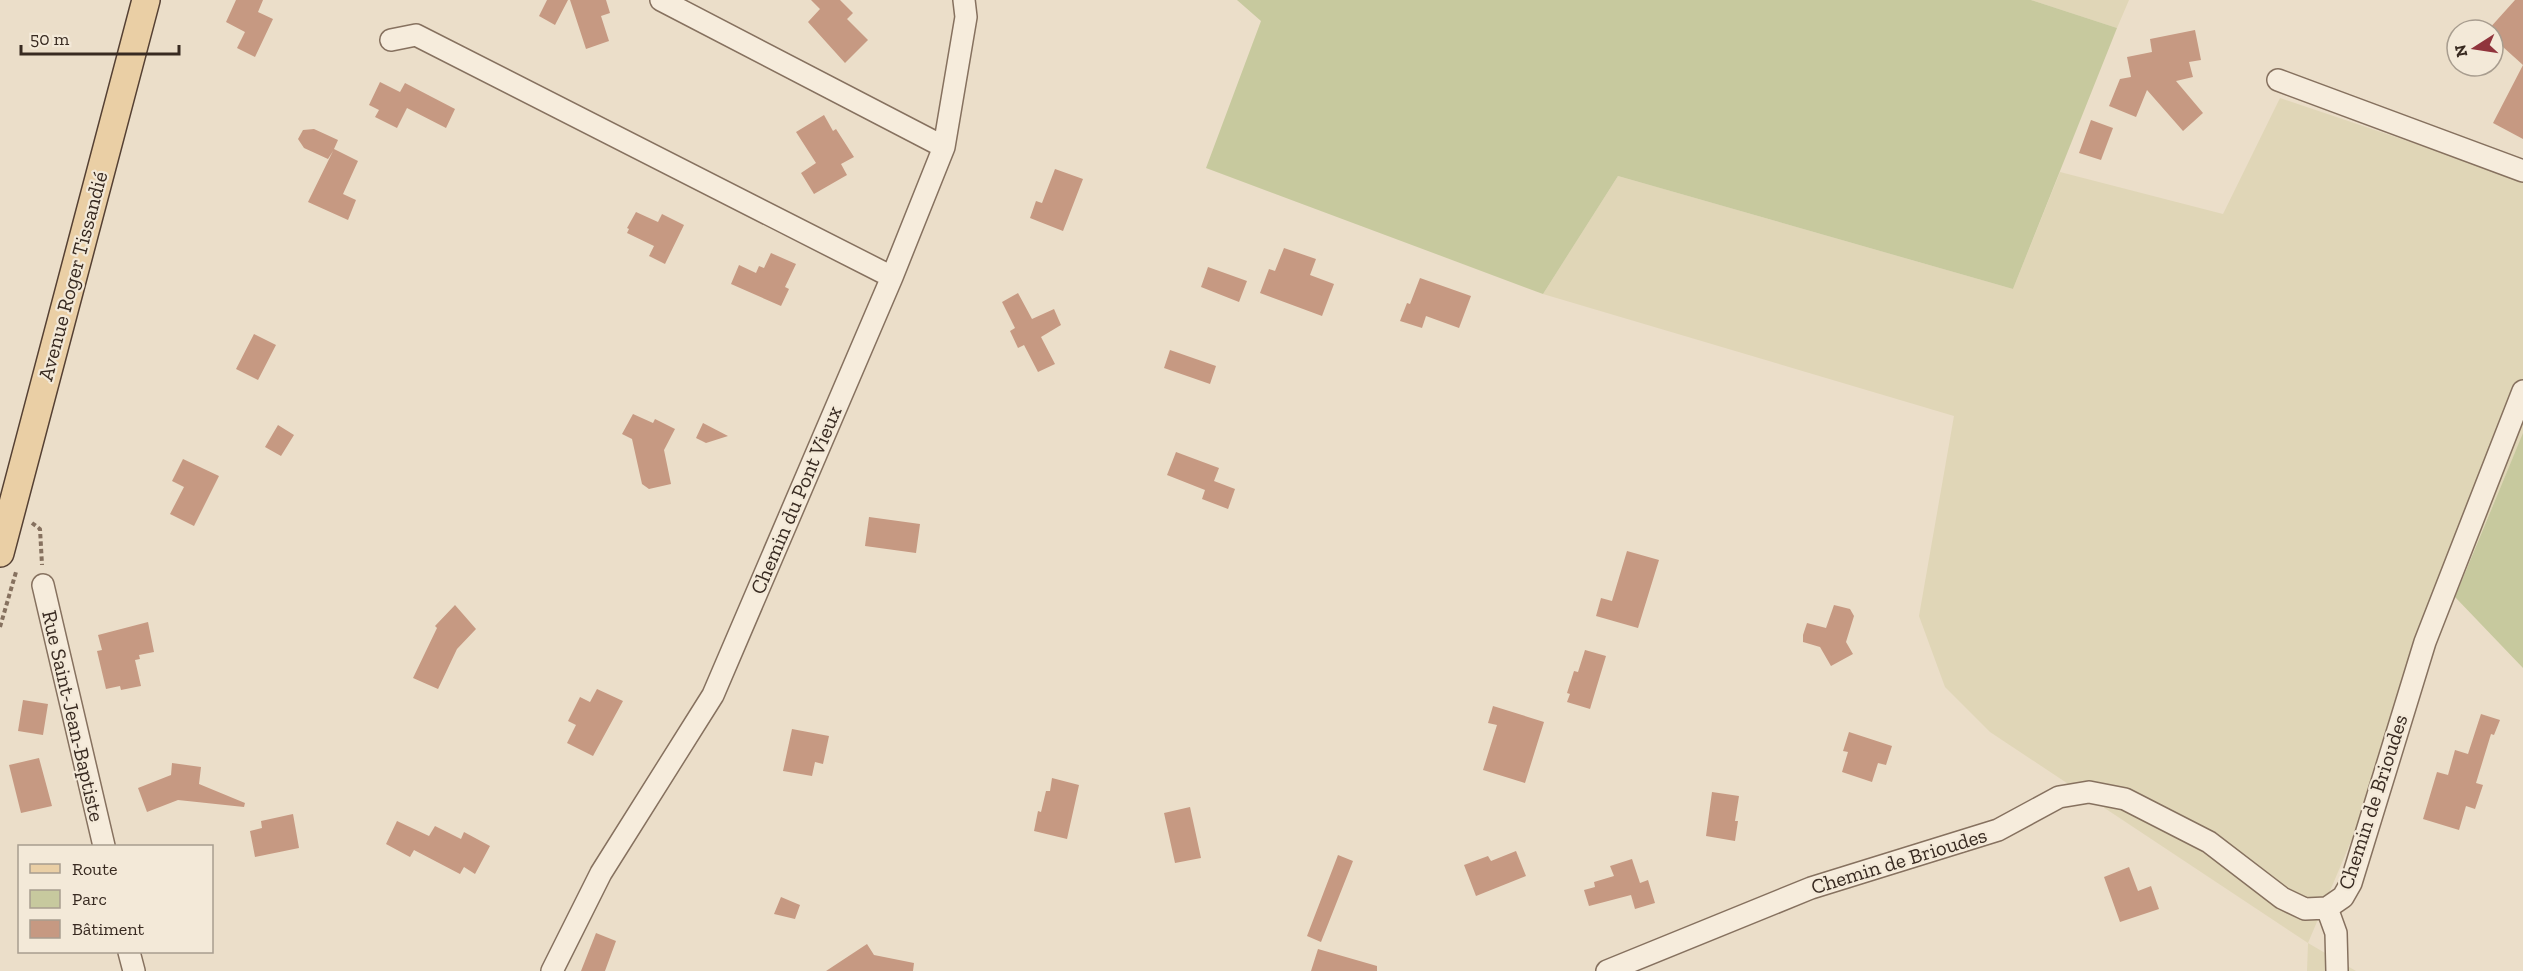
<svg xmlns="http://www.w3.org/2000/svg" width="2523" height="971" font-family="'Zilla Slab',serif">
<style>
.farmland{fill:#e0d6b7}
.green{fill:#c7c99e}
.building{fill:#c69982}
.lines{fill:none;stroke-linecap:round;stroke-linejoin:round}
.minor-casing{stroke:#86715f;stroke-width:24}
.major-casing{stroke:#554033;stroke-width:30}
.path{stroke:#86715f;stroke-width:4;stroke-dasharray:4.5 3;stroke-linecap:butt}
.minor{stroke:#f6ecdc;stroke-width:21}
.major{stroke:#eacfa5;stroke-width:27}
.labels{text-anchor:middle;stroke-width:4.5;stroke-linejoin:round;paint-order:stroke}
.street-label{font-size:21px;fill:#382a21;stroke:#f3e9d8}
</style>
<rect width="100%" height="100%" fill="#ebdec9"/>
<path class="farmland" d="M2031 0H2129L2117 28Z
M2280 98 2523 180V434L2308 943 2356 971H2307L2308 943 1990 732 1945 687 1919 616 1954 416 1543 294 1618 176 2013 289 2060 172 2223 214Z"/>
<path class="green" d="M1237 0H2031L2117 28 2013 289 1618 176 1543 294 1206 168 1261 21Z
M2523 433V668L2455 597Z"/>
<path class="building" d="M236 0H263L258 12 273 19 255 57 237 48 245 32 226 22Z
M547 0H568L555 25 539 16Z
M570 0H606L610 13 601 16 609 41 586 49Z
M811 0H840L853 13 847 19 868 40 845 63 808 22 820 9Z
M2515 0H2523V65L2493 38V30H2488Z
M2195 30 2201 60 2189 62 2193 77 2176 81 2203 113 2183 131 2147 90 2136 117 2109 106 2120 79 2131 77 2127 57 2152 52 2150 39Z
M2523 65V139L2493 123Z
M380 82 400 92 405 83 455 109 446 128 407 108 397 128 375 117 379 110 369 105Z
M824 115 833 131 836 129 854 157 841 164 847 175 814 194 801 173 816 163 796 132Z
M2091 120 2113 128 2101 160 2079 153Z
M314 129 338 140 334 149 358 161 343 194 356 200 348 220 308 202 333 151 328 159 304 148 298 139 303 130Z
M1055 169 1083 179 1063 231 1030 218 1036 201 1042 203Z
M636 212 658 222 662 214 684 225 665 264 649 256 654 246 627 233 629 229 627 228Z
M1284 248 1316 259 1310 275 1334 284 1322 316 1260 293 1269 269 1275 271Z
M771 253 796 264 785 287 789 289 781 306 731 284 739 265 756 273 759 266 764 268Z
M1208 267 1247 281 1239 302 1201 287Z
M1420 278 1471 296 1459 328 1426 316 1422 328 1400 321 1407 303 1410 304Z
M1018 293 1032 319 1054 309 1061 325 1041 337 1055 364 1038 372 1024 345 1018 348 1010 331 1015 328 1002 302Z
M254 334 276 345 258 380 236 369Z
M1170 350 1216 366 1210 384 1164 368Z
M633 414 653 423 655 419 675 429 664 450 671 484 649 489 642 484 632 439 622 434Z
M703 423 728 436 706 443 696 438Z
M278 425 294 435 281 456 265 447Z
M1176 452 1219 468 1214 481 1235 489 1228 509 1202 499 1205 490 1167 475Z
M183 459 219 476 194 526 170 514 184 487 172 481Z
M869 517 920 524 916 553 865 546Z
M1627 551 1659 560 1638 628 1596 616 1601 598 1612 601Z
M455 605 476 629 457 649 438 689 413 678 437 628 435 626Z
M1834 605 1850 609 1854 616 1846 642 1853 654 1831 666 1820 647 1803 642V635L1807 623 1826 628Z
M148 622 154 652 139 655 140 659 135 660 141 686 121 690 120 686 106 689 97 651 102 650 98 635Z
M1585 650 1606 656 1590 709 1567 702 1570 694 1567 693 1574 671 1578 672Z
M597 689 623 701 593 756 567 743 576 725 568 721 580 697 590 702Z
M23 700 48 704 43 735 18 731Z
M1493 706 1544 722 1525 783 1483 770 1497 725 1488 723Z
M2481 714 2500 720 2494 735 2491 734 2476 783 2483 785 2475 809 2466 806 2459 830 2423 819 2437 772 2448 775 2455 750 2468 754Z
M792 729 829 736 823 764 815 762 812 776 783 771Z
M1849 732 1892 746 1886 765 1878 763 1872 782 1842 772 1848 752 1843 751Z
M39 758 52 806 21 813 9 765Z
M172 763 201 767 199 784 245 803 244 807 178 800 147 812 138 788 171 775Z
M1052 778 1079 785 1067 839 1034 831 1038 811 1041 812 1046 791H1050Z
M1712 792 1739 796 1735 821H1738L1735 841 1706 836Z
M1190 807 1201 858 1175 863 1164 813Z
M293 814 299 848 255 857 250 831 262 828 261 821Z
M397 821 429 836 435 826 461 839 464 832 490 846 475 874 464 867 460 874 414 850 410 857 386 844Z
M1516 851 1526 876 1476 896 1464 865 1488 856 1491 861Z
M1338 855 1353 861 1321 942 1307 936Z
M1632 859 1640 883 1648 880 1655 903 1635 909 1631 895 1589 906 1584 890 1595 887 1594 882 1614 876 1610 866Z
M2129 867 2138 891 2151 886 2159 909 2120 922 2104 877Z
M781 897 800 905 795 919 774 914Z
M596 933 616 941 605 971H581Z
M867 944 874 955 914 963 913 971H826Z
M1318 949 1377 966V971H1311Z"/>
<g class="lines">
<g class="minor-casing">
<path id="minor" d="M661 0 944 147
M391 40 416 35 892 277
M2278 80 2523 171
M43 585 104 846
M2327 908 2336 933 2337 971
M129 952 134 971
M552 971 601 873 713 695 892 277 944 147 966 17 964 0
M1607 971 1811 888 1998 830 2059 797 2089 792 2125 799 2209 842 2282 898 2305 909 2327 908 2343 897 2351 883 2425 642 2523 391"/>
</g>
<g class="major-casing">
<path id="major" d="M0 553 146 0"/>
</g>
<path class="path" d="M32 523 40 529 42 565
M0 627 16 572"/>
<use href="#minor" class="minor"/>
<use href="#major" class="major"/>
</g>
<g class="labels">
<g class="street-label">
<text transform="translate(73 276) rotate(-75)" y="7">Avenue Roger Tissandié</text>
<text transform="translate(796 500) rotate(-67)" y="7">Chemin du Pont Vieux</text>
<text transform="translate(73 716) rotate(77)" y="7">Rue Saint-Jean-Baptiste</text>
<text transform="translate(2373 802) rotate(-72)" y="7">Chemin de Brioudes</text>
<text transform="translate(1899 861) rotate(-17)" y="7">Chemin de Brioudes</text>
</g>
</g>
<rect x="18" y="845" width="195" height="108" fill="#f3e9d8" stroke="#a89d8f" stroke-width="1.5"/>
<rect x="30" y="864" width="30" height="9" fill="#eacfa5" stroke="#a89d8f" stroke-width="1.5"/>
<text x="72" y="875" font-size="18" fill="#382a21">Route</text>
<rect x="30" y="890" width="30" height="18" fill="#c7c99e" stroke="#a89d8f" stroke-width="1.5"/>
<text x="72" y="905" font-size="18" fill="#382a21">Parc</text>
<rect x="30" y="920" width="30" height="18" fill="#c69982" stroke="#a89d8f" stroke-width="1.5"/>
<text x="72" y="935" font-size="18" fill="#382a21">Bâtiment</text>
<g transform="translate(2475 48) rotate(258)"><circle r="28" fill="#f3e9d8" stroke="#a89d8f" stroke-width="1.5"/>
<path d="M0-4.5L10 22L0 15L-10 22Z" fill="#90343c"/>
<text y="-9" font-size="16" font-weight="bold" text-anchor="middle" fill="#382a21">N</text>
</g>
<path d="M21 45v9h158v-9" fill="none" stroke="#382a21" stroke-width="3"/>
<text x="30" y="45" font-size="18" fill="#382a21" stroke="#f3e9d8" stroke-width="4.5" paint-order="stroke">50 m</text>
</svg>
